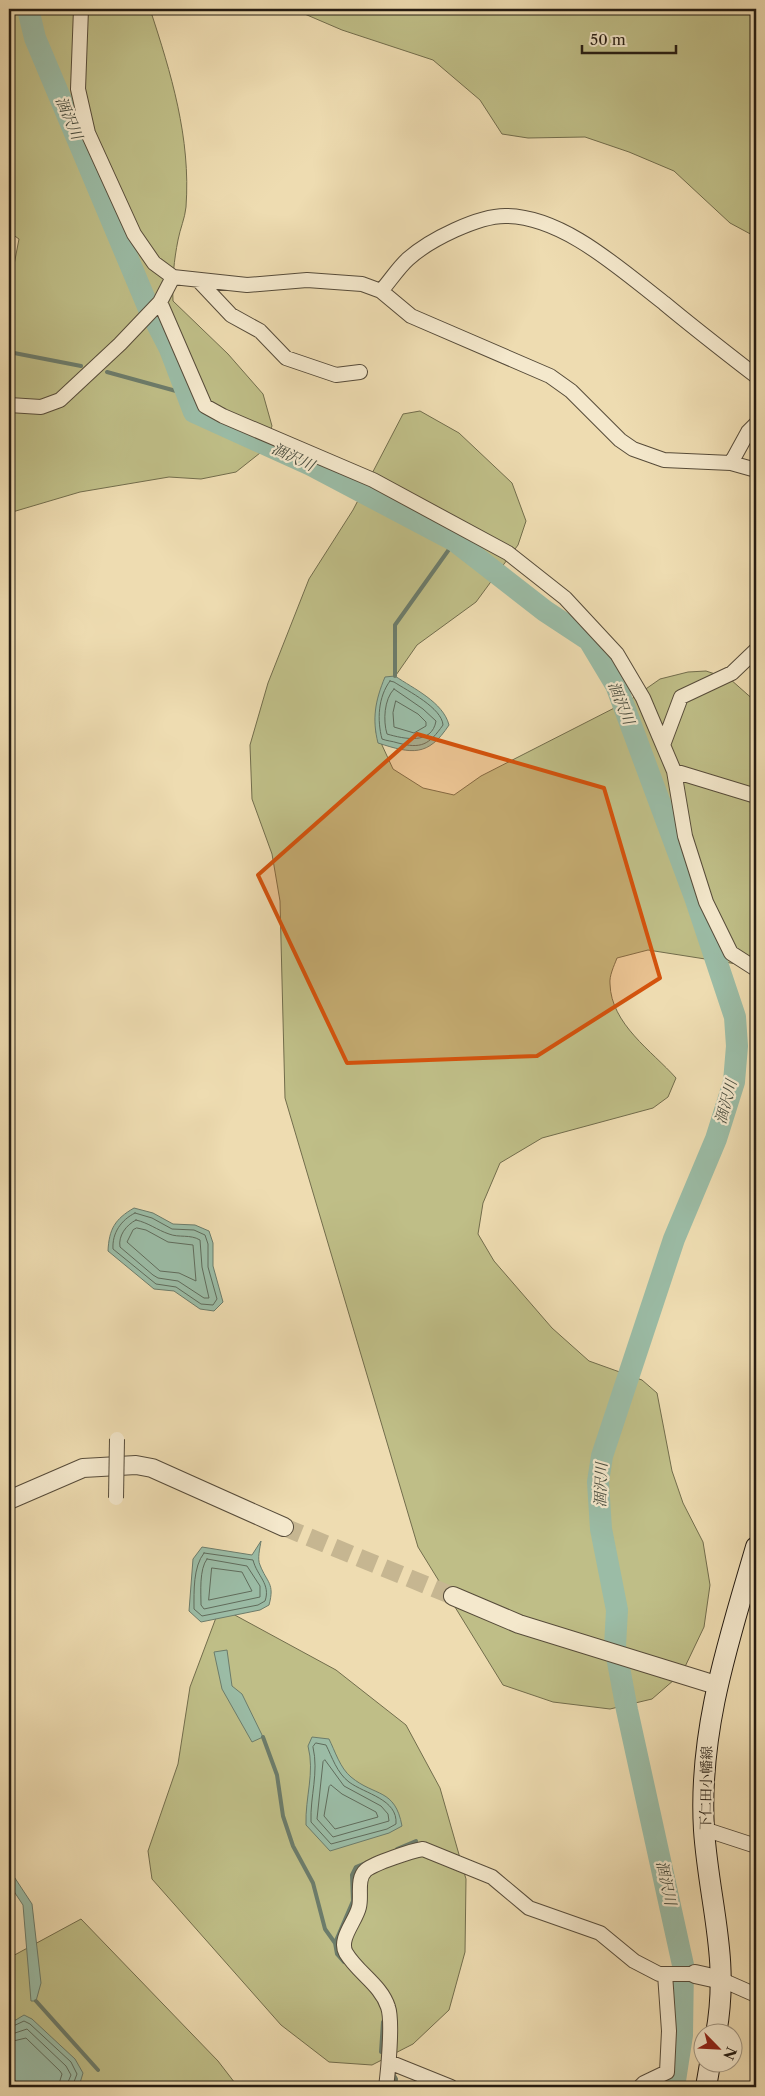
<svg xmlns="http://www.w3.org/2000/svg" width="765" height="2096" font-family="'Libre Caslon Text','Noto Serif JP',serif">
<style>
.green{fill:#bfbe87;stroke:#726d4c}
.water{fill:#9bbca6;stroke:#6c7c6b}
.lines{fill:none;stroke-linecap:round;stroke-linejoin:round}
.shore{stroke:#606c5c;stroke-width:1}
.stream{stroke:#6c7c6b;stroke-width:4}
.river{stroke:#9bbca6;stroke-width:22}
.tertiary-tunnel{stroke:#c6b691;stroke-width:18;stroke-dasharray:18 9;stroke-linecap:butt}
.minor-casing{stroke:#574c3a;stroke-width:16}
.tertiary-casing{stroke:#574c3a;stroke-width:20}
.secondary-casing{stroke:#251c12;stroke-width:22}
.minor{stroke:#f4e8cc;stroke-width:14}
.tertiary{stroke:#f4e8cc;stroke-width:18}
.secondary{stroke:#f4e8cc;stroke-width:20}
.minor-bridge-casing{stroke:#574c3a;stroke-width:16;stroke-linecap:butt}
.minor-bridge{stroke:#f4e8cc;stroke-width:14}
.marked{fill:#d4530d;fill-opacity:0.2;stroke:#d4530d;stroke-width:4;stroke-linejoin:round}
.labels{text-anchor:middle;stroke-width:4.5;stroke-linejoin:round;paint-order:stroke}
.street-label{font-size:14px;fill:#251c12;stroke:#f4e8cc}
.water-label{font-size:15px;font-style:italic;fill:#484c3e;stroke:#f4e8cc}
</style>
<rect width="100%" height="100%" fill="#eedcb1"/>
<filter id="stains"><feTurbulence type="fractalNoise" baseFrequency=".004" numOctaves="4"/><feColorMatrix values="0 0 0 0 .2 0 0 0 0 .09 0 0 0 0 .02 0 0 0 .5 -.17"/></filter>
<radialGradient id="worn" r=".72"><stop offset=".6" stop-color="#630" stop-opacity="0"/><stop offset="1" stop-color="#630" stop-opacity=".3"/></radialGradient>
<path class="green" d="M9 9H150C171 73 191 138 186 207 185 218 180 229 178 240 174 260 172 280 173 301L228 354 263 394 272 426 260 453 236 472 201 479 169 477 80 492 9 513V291L19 239 9 232Z
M293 9H756V237L730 223 674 171 629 152 585 137 528 138 502 134 480 100 433 60 342 30Z
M420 411 459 433 512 483 526 521 518 545 476 602 417 645 380 698 376 732 393 769 423 788 454 795 481 776 630 700 660 679 688 672 706 671 730 679 756 702V967L648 950 617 958C614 966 609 976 610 984 611 1024 652 1051 676 1078L668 1097 653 1108 542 1138 500 1163 483 1203 478 1234 494 1261 552 1328 589 1361 642 1380 657 1393 672 1471 683 1503 703 1542 710 1585 704 1627 682 1673 652 1699 610 1709 553 1702 503 1685 418 1547 285 1098 280 901 272 854 252 799 250 745 268 683 309 579 353 510 403 414Z
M220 1607 336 1670 406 1725 440 1788 466 1879 465 1952 449 2010 413 2044 372 2065 329 2062 281 2025 152 1879 148 1851 178 1764 190 1687Z
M81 1919 218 2061 238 2087H9V1958Z"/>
<path class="water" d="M395 676C414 689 443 702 449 725 428 757 412 754 378 743 372 719 375 701 385 677Z
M134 1208 153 1213 173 1224 195 1225 209 1231 213 1243V1266L223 1302 214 1311 200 1309 174 1291 154 1289 108 1251C109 1229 115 1219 134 1208Z
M261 1541C260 1548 257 1559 260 1565 267 1583 275 1583 269 1605L260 1610 201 1622 189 1611 193 1559 202 1547 252 1555Z
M227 1650 232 1686 242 1694 263 1737 252 1742 222 1689 214 1652Z
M312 1737 329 1739C335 1751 340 1768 351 1777 375 1797 395 1788 402 1826L389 1833 330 1851 306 1825C305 1797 315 1773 308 1746Z
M9 1869 32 1904 41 1983 36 2001H31L23 1905 9 1884Z
M24 2015 32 2019 75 2059 83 2073 80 2083 75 2087H20L9 2072V2024Z"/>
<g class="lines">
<path class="shore" d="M390 681 394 682C408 691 442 708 443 725 429 745 421 749 398 743 392 741 387 741 382 739 377 720 378 697 390 681Z
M394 689 423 709 436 721C432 745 404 739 387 734 383 721 384 699 394 689Z
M396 701 418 714 426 722V726L414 733 394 727 393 713Z
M135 1213 152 1218 172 1229 194 1230 205 1235 208 1244V1267L217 1299 213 1305 201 1304 176 1287 156 1284 113 1249C112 1233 121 1220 135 1213Z
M136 1220C149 1223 157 1230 169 1234 179 1238 190 1234 200 1240L202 1267 209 1298H204L178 1281 158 1278 153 1275 120 1247C118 1236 126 1225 136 1220Z
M137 1228 146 1230 168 1242 193 1245 196 1281 179 1273 160 1271 127 1242 133 1230Z
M204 1553 253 1560C257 1576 271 1584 265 1601L258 1605 202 1616 194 1609C194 1591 193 1567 204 1553Z
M207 1559 247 1566 260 1586V1597L204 1609 201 1605C201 1593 199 1569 207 1559Z
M212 1568 242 1572 252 1591 209 1600Z
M316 1743 326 1745C332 1757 337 1773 349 1782 365 1794 398 1799 396 1824L387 1829 331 1844 311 1822C310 1796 319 1773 313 1747Z
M325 1760 344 1786 381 1806 388 1814 389 1821 333 1837 317 1819 323 1762Z
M331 1785 342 1794 376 1812 378 1817 335 1829 324 1816 329 1787Z
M9 2028 24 2021 30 2024 71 2062 77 2074 72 2087
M9 2035 27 2029 66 2066 71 2075 66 2087
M9 2042 26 2038 60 2071 62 2074 58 2087"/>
<path class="stream" d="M9 352 81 366
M107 372 187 394
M395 676V625L455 541
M263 1737 277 1775 283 1816 293 1846 313 1883 325 1929 335 1943 337 1954 344 1962
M397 1849 416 1841
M335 1943 353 1901 352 1875 356 1867 368 1862
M36 2001 98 2070
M381 2052 383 2022
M392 2072 396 2079 395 2087"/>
<path class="river" d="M28 9 35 38 149 309
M156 322 170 349 194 412 311 465 455 541 545 611 589 640 616 685 696 900 735 1017 737 1046 734 1082 716 1139 674 1239 602 1456 598 1482 601 1529 617 1610 615 1646 627 1710 683 1965 682 2035 674 2087"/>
<path class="tertiary-tunnel" d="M284 1527 453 1596"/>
<g class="minor-casing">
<path id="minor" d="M81 9 78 89 88 133 134 234 154 263 173 277 247 285 307 280 362 284 381 291 411 316 550 376 571 391 620 440 633 449 664 460 731 463 756 470
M198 280 231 315 260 331 286 358 336 375 360 372
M381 291C390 281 398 268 408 259 429 240 479 215 507 216 564 217 621 270 664 303 694 328 725 352 756 376
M160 302 205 406 223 416 373 480 508 553 565 598 617 654 643 698 674 771 685 836 706 902 731 953 756 969
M9 405 41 407 60 400 120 344 160 302 173 277
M731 463 748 432 756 424
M663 745 681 697 732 673 756 650
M674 771 756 796
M704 1829 756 1846
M722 1980 756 1995
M389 2062 451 2087
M386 2087C388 2072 393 2021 388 2007 381 1985 358 1973 346 1953 338 1939 356 1921 359 1907 362 1896 356 1879 366 1870 375 1863 411 1851 423 1849L492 1877 529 1908 600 1933 634 1961 659 1974H695
M640 2087 644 2083 667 2072 669 2031 665 1974"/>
</g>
<g class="tertiary-casing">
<path id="tertiary" d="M9 1500 83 1468 136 1465 152 1468 284 1527
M453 1596 519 1624 716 1685
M695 1974 722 1980"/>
</g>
<g class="secondary-casing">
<path id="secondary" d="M716 2034C730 1958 709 1903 704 1830 698 1731 729 1640 756 1547
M706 2087 710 2064"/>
</g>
<use href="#minor" class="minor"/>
<use href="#tertiary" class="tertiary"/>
<use href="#secondary" class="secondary"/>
<g class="minor-bridge-casing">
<path id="minor-bridge" d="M116 1498 117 1439"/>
</g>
<use href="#minor-bridge" class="minor-bridge"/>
</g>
<path class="marked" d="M417 734 604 788 660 978 537 1056 347 1063 258 875Z"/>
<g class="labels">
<g class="street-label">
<text transform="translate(706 1788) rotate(-89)" y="5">下仁田小幡線</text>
</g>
<g class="water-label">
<text transform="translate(69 118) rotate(67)" y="5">涸沢川</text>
<text transform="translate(293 457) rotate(25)" y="5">涸沢川</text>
<text transform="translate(621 703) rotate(68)" y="5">涸沢川</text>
<text transform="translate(726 1102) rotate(-75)" y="5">涸沢川</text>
<text transform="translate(601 1485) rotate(-88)" y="5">涸沢川</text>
<text transform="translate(666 1883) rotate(78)" y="5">涸沢川</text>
</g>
</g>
<rect width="765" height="2096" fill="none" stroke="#eedcb1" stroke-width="30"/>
<rect x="10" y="10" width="745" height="2076" fill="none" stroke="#251c12" stroke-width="2.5"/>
<rect x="15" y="15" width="735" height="2066" fill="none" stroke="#251c12"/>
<g transform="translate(718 2048) rotate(114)"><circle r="24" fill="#f4e8cc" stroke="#a19682"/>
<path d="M0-4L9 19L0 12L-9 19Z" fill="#8f2418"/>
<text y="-8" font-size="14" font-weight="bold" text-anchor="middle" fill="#251c12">N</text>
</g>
<path d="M582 45v8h94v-8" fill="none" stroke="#251c12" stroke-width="2.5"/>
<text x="590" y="45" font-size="15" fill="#251c12" stroke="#f4e8cc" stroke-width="4" paint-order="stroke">50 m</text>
<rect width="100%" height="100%" filter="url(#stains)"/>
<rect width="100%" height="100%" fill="url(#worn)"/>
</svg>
